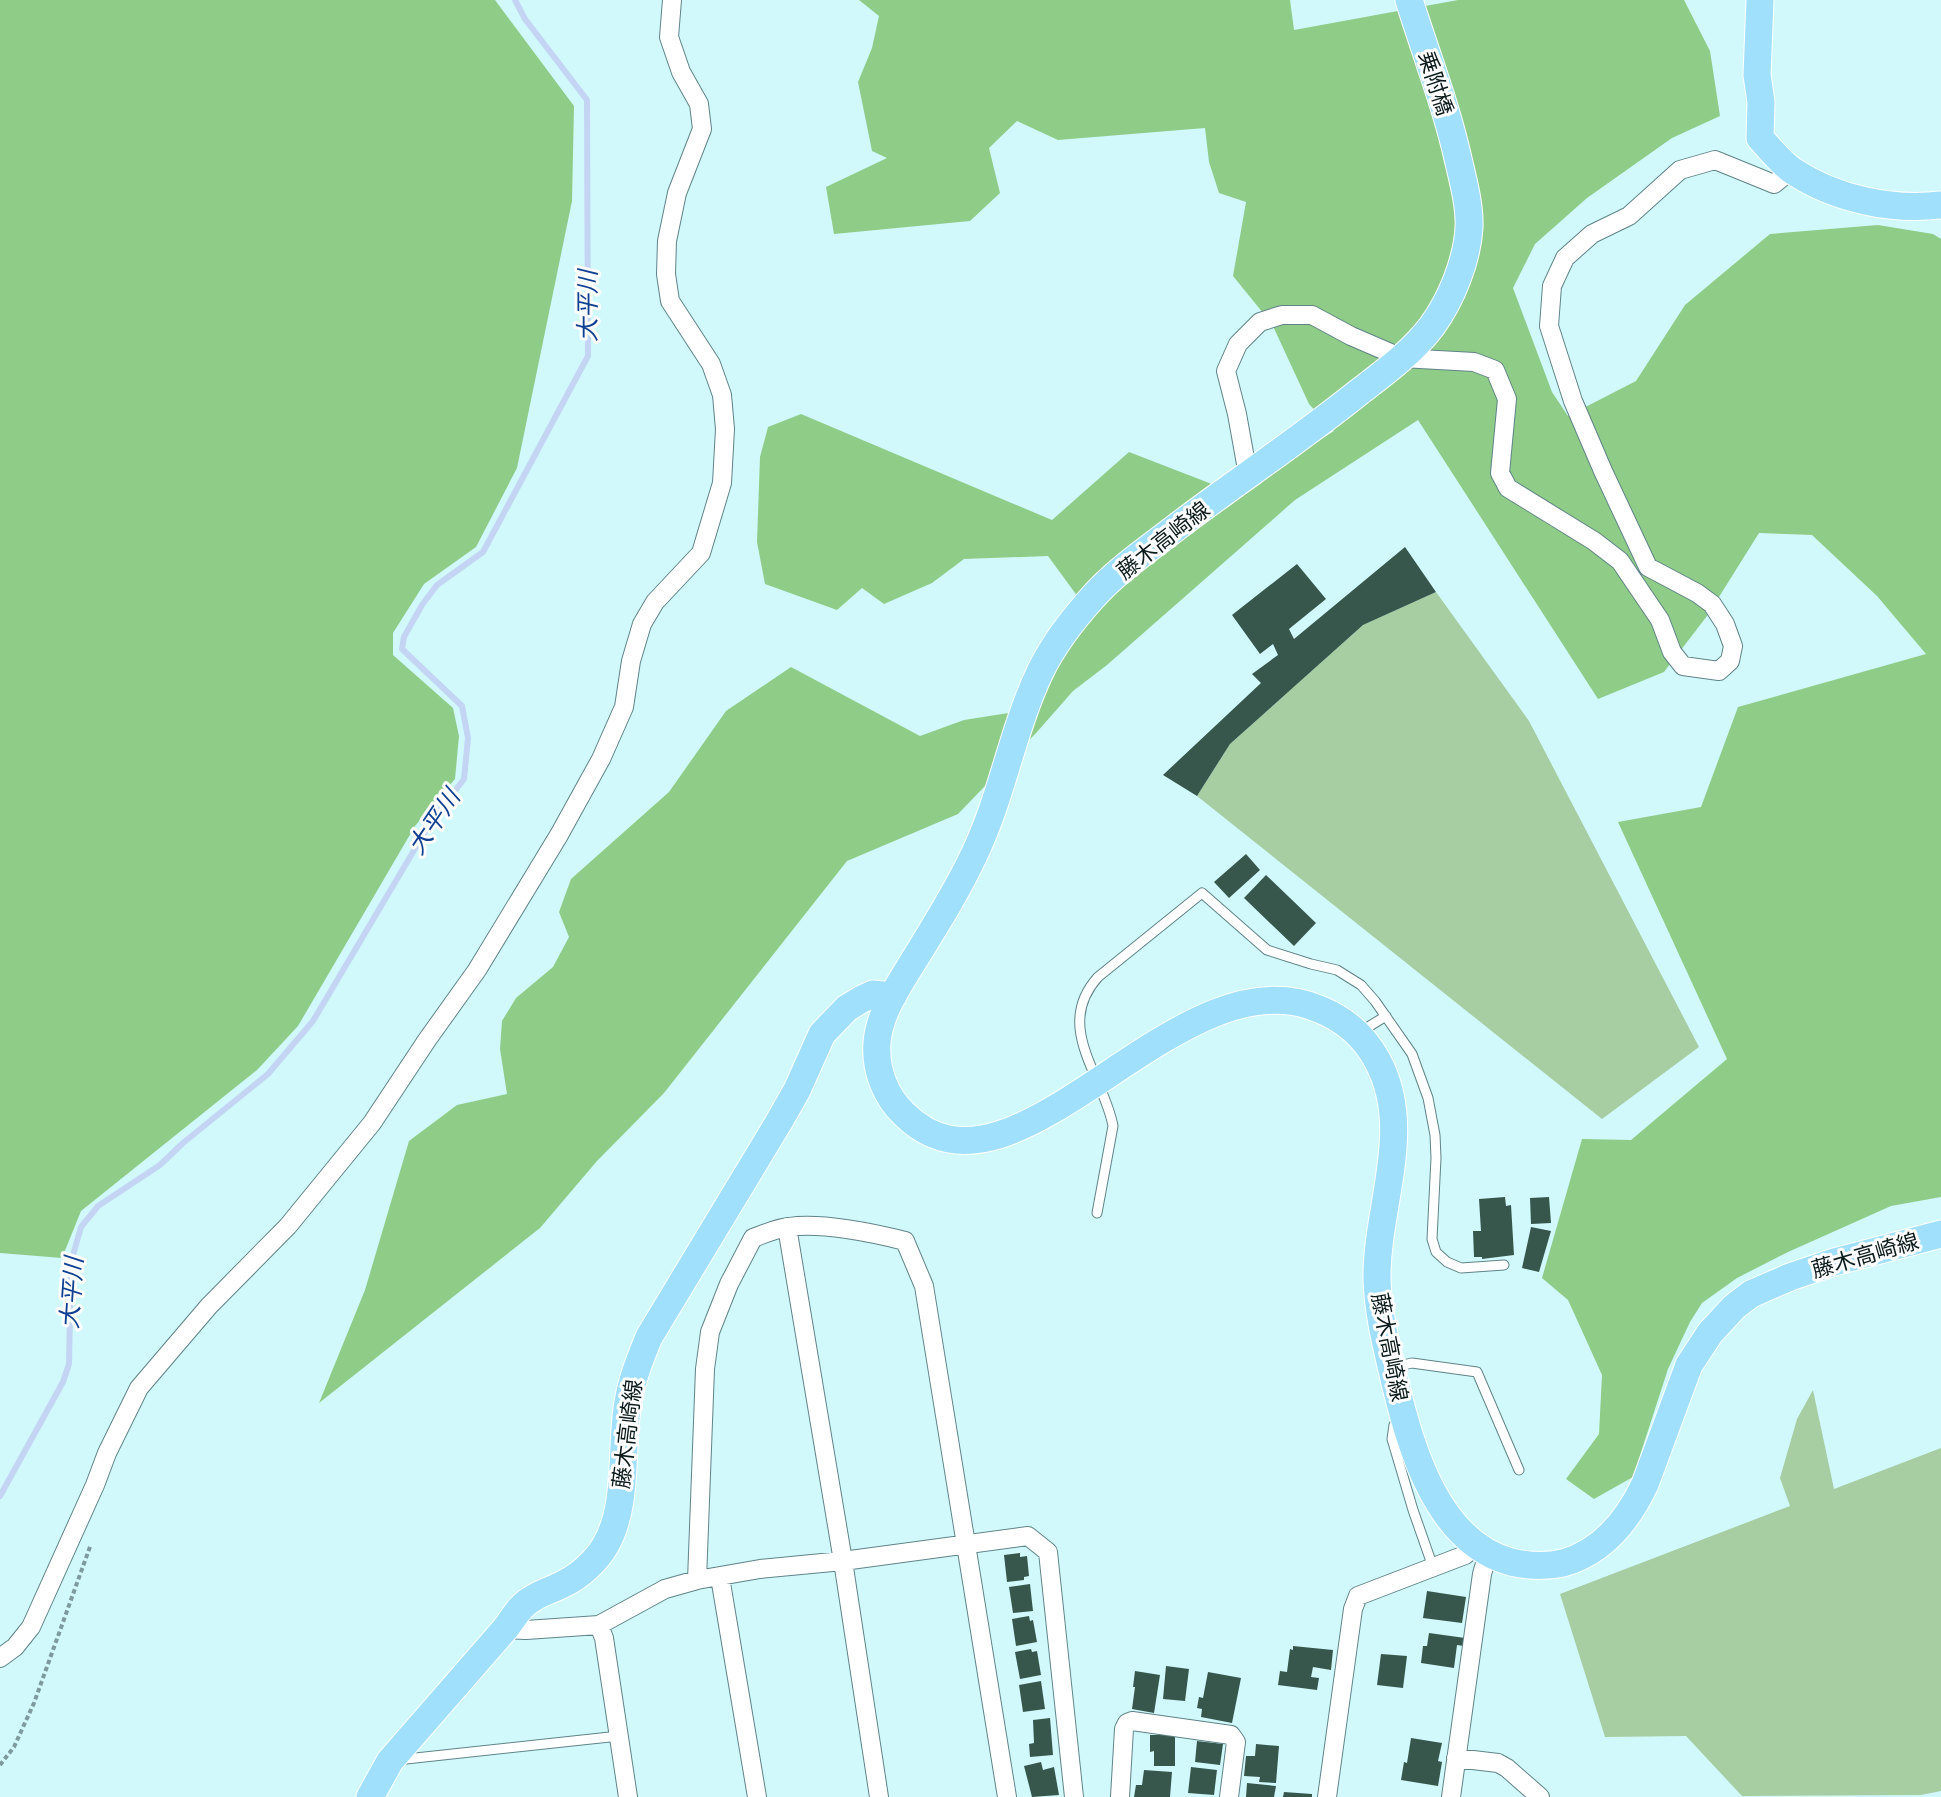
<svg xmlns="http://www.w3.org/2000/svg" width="1941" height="1797" font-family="Cabin,'Noto Sans JP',sans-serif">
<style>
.green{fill:#a7cda2}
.forest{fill:#8fcc88}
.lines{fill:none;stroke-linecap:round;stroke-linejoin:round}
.stream{stroke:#c3d5f3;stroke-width:6}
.building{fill:#37574c}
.lane-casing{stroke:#5f8487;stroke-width:11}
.street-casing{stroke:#5f8487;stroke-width:20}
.primary-casing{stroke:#fff;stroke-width:29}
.path{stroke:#7d9a9c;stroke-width:4;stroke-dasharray:4.5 3;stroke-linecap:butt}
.lane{stroke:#fff;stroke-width:9}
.street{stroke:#fff;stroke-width:18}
.primary{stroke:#a1e0fd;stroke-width:27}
.labels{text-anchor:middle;stroke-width:6;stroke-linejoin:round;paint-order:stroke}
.street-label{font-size:22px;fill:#0b1a1b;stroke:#fdfdfd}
.water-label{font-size:24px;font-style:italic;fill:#0f4091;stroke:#fdfdfd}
</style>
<rect width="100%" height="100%" fill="#d1f9fc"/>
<path class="green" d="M1436 592 1529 721 1699 1047 1602 1119 1197 796 1230 744 1363 625Z
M1813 1390 1834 1489 1941 1448V1791L1921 1795 1742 1796 1686 1736 1605 1737 1560 1594 1790 1506 1780 1478 1797 1419Z"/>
<path class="forest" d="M0 0H495L574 106 572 201 517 468 476 547 424 584 393 633V655L453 708 459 736 455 779 415 826 298 1026 257 1070 81 1211 62 1258 0 1253Z
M859 0H1290L1294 30 1458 0H1684L1710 51 1720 116 1672 138 1587 198 1535 244 1513 288 1552 392 1568 416 1636 381 1685 305 1770 234 1878 225 1933 234 1941 239V1197L1891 1206 1788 1252 1737 1278 1702 1303 1690 1322 1668 1369 1633 1477 1594 1499 1566 1479 1599 1434 1602 1375 1568 1300 1542 1278 1582 1139 1631 1140 1727 1059 1618 822 1701 807 1738 707 1926 654 1877 596 1812 535 1759 533 1707 616 1664 672 1598 699 1418 420 1295 500 1107 665 1073 691 1037 732 958 814 847 861 664 1093 597 1161 540 1228 319 1403 365 1290 409 1141 457 1105 507 1094 500 1049 502 1021 516 998 553 967 569 937 559 912 571 879 669 792 726 711 791 667 920 736 964 720 1034 709 1089 612 1048 556 964 559 932 583 884 604 862 588 837 610 765 584 757 542 760 457 768 427 801 414 1052 520 1129 452 1235 493 1334 431 1309 404 1272 324 1233 276 1246 202 1219 193 1209 162 1205 128 1058 140 1017 121 989 148 1000 193 970 221 834 234 826 187 887 158 872 151 858 82 872 48 879 16Z"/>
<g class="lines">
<path class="stream" d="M0 1496 63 1382 69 1364 71 1262 81 1227 98 1206 160 1165 183 1143 268 1074 313 1021 429 825 464 779 468 738 462 706 402 649 404 637 422 605 437 585 483 552 588 356 587 100 525 19 515 0"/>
</g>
<path class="building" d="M1405 547 1436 592 1363 625 1230 744 1197 796 1163 775 1261 683 1252 674 1278 655 1273 644 1260 654 1232 615 1297 564 1326 599 1289 629 1294 639Z
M1246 854 1260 870 1229 898 1214 882Z
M1266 875 1316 923 1294 946 1244 898Z
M1505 1197 1506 1206 1511 1205 1514 1255 1482 1259V1257H1474L1473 1231H1481L1479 1199Z
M1549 1197 1551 1223 1531 1224 1530 1198Z
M1531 1227 1551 1231 1539 1272 1522 1268Z
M1020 1553V1557L1027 1556 1029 1576 1024 1577V1580L1007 1582 1004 1555Z
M1030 1584 1033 1611 1013 1613 1009 1587Z
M1427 1591 1466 1597 1462 1623 1423 1618Z
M1029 1616 1030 1621 1033 1620 1037 1642 1016 1646 1012 1619Z
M1429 1633 1465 1638 1464 1646 1457 1645 1454 1668 1421 1663 1423 1646H1427Z
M1293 1646 1333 1650 1331 1670 1313 1667 1311 1677 1319 1678 1317 1690 1278 1685 1280 1671 1287 1672 1290 1649 1293 1650Z
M1031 1649 1032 1652 1037 1651 1041 1675 1020 1679 1015 1652Z
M1381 1654 1407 1656 1403 1688 1377 1685Z
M1166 1666 1189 1669 1185 1701 1163 1699Z
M1135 1671 1160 1675 1154 1713 1132 1709 1135 1687H1133Z
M1208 1672 1241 1678 1232 1723 1201 1717 1202 1709 1197 1708 1199 1697 1203 1698Z
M1041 1681 1045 1709 1023 1712 1019 1685Z
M1050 1718 1053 1755 1030 1757 1029 1744 1034 1743 1033 1720Z
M1150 1735H1175V1766H1154V1751L1150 1752Z
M1411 1738 1442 1743 1438 1761 1442 1762 1438 1786 1401 1780 1404 1762 1407 1763Z
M1197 1741 1223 1744 1220 1765 1195 1762Z
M1256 1744 1279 1746 1276 1783 1259 1782 1260 1777 1244 1776 1246 1756H1255Z
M1041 1762 1043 1770 1054 1767 1059 1795 1032 1797 1024 1766Z
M1191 1767 1217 1770 1214 1795 1188 1793Z
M1144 1770 1172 1772 1170 1797H1134L1136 1785H1142Z
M1247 1783 1276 1786 1274 1797H1246Z
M1284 1792 1312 1794V1797H1283Z"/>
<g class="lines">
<g class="lane-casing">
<path id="lane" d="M1360 1032 1386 1016
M1097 1213 1113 1126C1104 1076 1053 1027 1098 977L1202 893 1267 950 1311 964 1337 970 1361 985 1375 1001 1412 1054 1428 1098 1435 1135 1436 1158 1432 1239 1436 1252 1447 1262 1461 1268 1504 1265
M1394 1367 1412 1363 1477 1372 1519 1470
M1399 1418 1394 1425 1392 1439 1413 1510 1433 1567
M397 1760 619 1736"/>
</g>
<g class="street-casing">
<path id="street" d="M1248 475 1237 414 1226 371 1238 344 1260 322 1282 315H1312L1351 336 1402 358 1474 362 1495 370 1507 399 1500 473 1508 488 1594 541 1620 561 1660 620 1672 652 1683 666 1719 671 1730 661 1733 646 1725 624 1712 604 1697 593 1648 567 1603 471 1573 401 1549 326 1552 286 1565 258 1592 234 1629 216 1680 170 1715 160 1774 184 1791 170
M787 1227 843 1561 879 1797
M720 1577 757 1797
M697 1580 705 1369 710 1332 729 1284 753 1238C764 1234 777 1228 789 1227 820 1222 874 1233 905 1241L924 1286 1007 1797
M599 1625 604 1638 628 1797
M505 1629 526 1630 599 1625 665 1589 697 1580 760 1569 843 1561 1028 1536 1048 1552 1074 1797
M0 1658 15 1647 31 1627 95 1485 107 1453 139 1388 209 1306 288 1226 372 1123 427 1040 477 970 559 835 601 759 624 707 631 661 642 624 655 602 701 553 722 483 725 429 722 395 711 364 670 301 666 274 667 241 677 193 702 129 699 104 681 72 669 37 672 0
M1456 1758 1498 1763 1507 1768 1540 1797
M1120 1797 1124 1729 1127 1723 1132 1721 1231 1735 1236 1742 1229 1797
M1327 1797 1353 1609 1358 1596 1465 1555 1475 1546
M1451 1797 1482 1574 1488 1553"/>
</g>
<g class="primary-casing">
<path id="primary" d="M1409 0C1426 54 1447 108 1459 163 1464 184 1470 207 1469 228 1467 261 1451 300 1432 326 1411 354 1381 375 1354 396 1295 443 1233 484 1174 529 1147 550 1116 571 1093 597 1073 619 1053 645 1040 672 1012 731 1002 798 973 857 956 893 935 926 914 960 899 985 879 1013 877 1043 875 1069 885 1096 904 1114 1015 1225 1176 948 1319 1009 1344 1019 1364 1036 1377 1060 1415 1128 1376 1207 1377 1279 1378 1315 1387 1348 1395 1383 1411 1448 1437 1542 1511 1562 1528 1566 1545 1567 1563 1563 1603 1552 1628 1520 1645 1484L1689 1365 1710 1333 1734 1307 1751 1294 1790 1277 1834 1262 1941 1234
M1760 0 1757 75 1761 102 1760 138C1770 149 1781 163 1793 171 1835 199 1892 211 1941 205
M370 1797 390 1761 505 1629C513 1619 520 1605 532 1599 542 1592 555 1589 565 1583 580 1576 597 1560 605 1546 629 1506 620 1447 628 1402 632 1379 640 1359 649 1337L780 1120 797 1090 822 1034 847 1008 862 999 873 994 893 996"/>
</g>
<path class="path" d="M0 1765 14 1747 34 1703 91 1544"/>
<use href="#lane" class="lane"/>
<use href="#street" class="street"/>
<use href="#primary" class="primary"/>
</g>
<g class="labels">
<g class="street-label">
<text transform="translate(1436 83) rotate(72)" y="8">乗附橋</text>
<text transform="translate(1163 540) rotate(-38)" y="8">藤木高崎線</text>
<text transform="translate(1865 1255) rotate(-16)" y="8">藤木高崎線</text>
<text transform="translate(1390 1347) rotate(79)" y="8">藤木高崎線</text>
<text transform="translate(627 1434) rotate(-83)" y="8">藤木高崎線</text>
</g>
<g class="water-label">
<text transform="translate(588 306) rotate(-90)" y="8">大平川</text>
<text transform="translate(434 822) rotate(-56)" y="8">大平川</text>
<text transform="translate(72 1293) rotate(-86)" y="8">大平川</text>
</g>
</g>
</svg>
